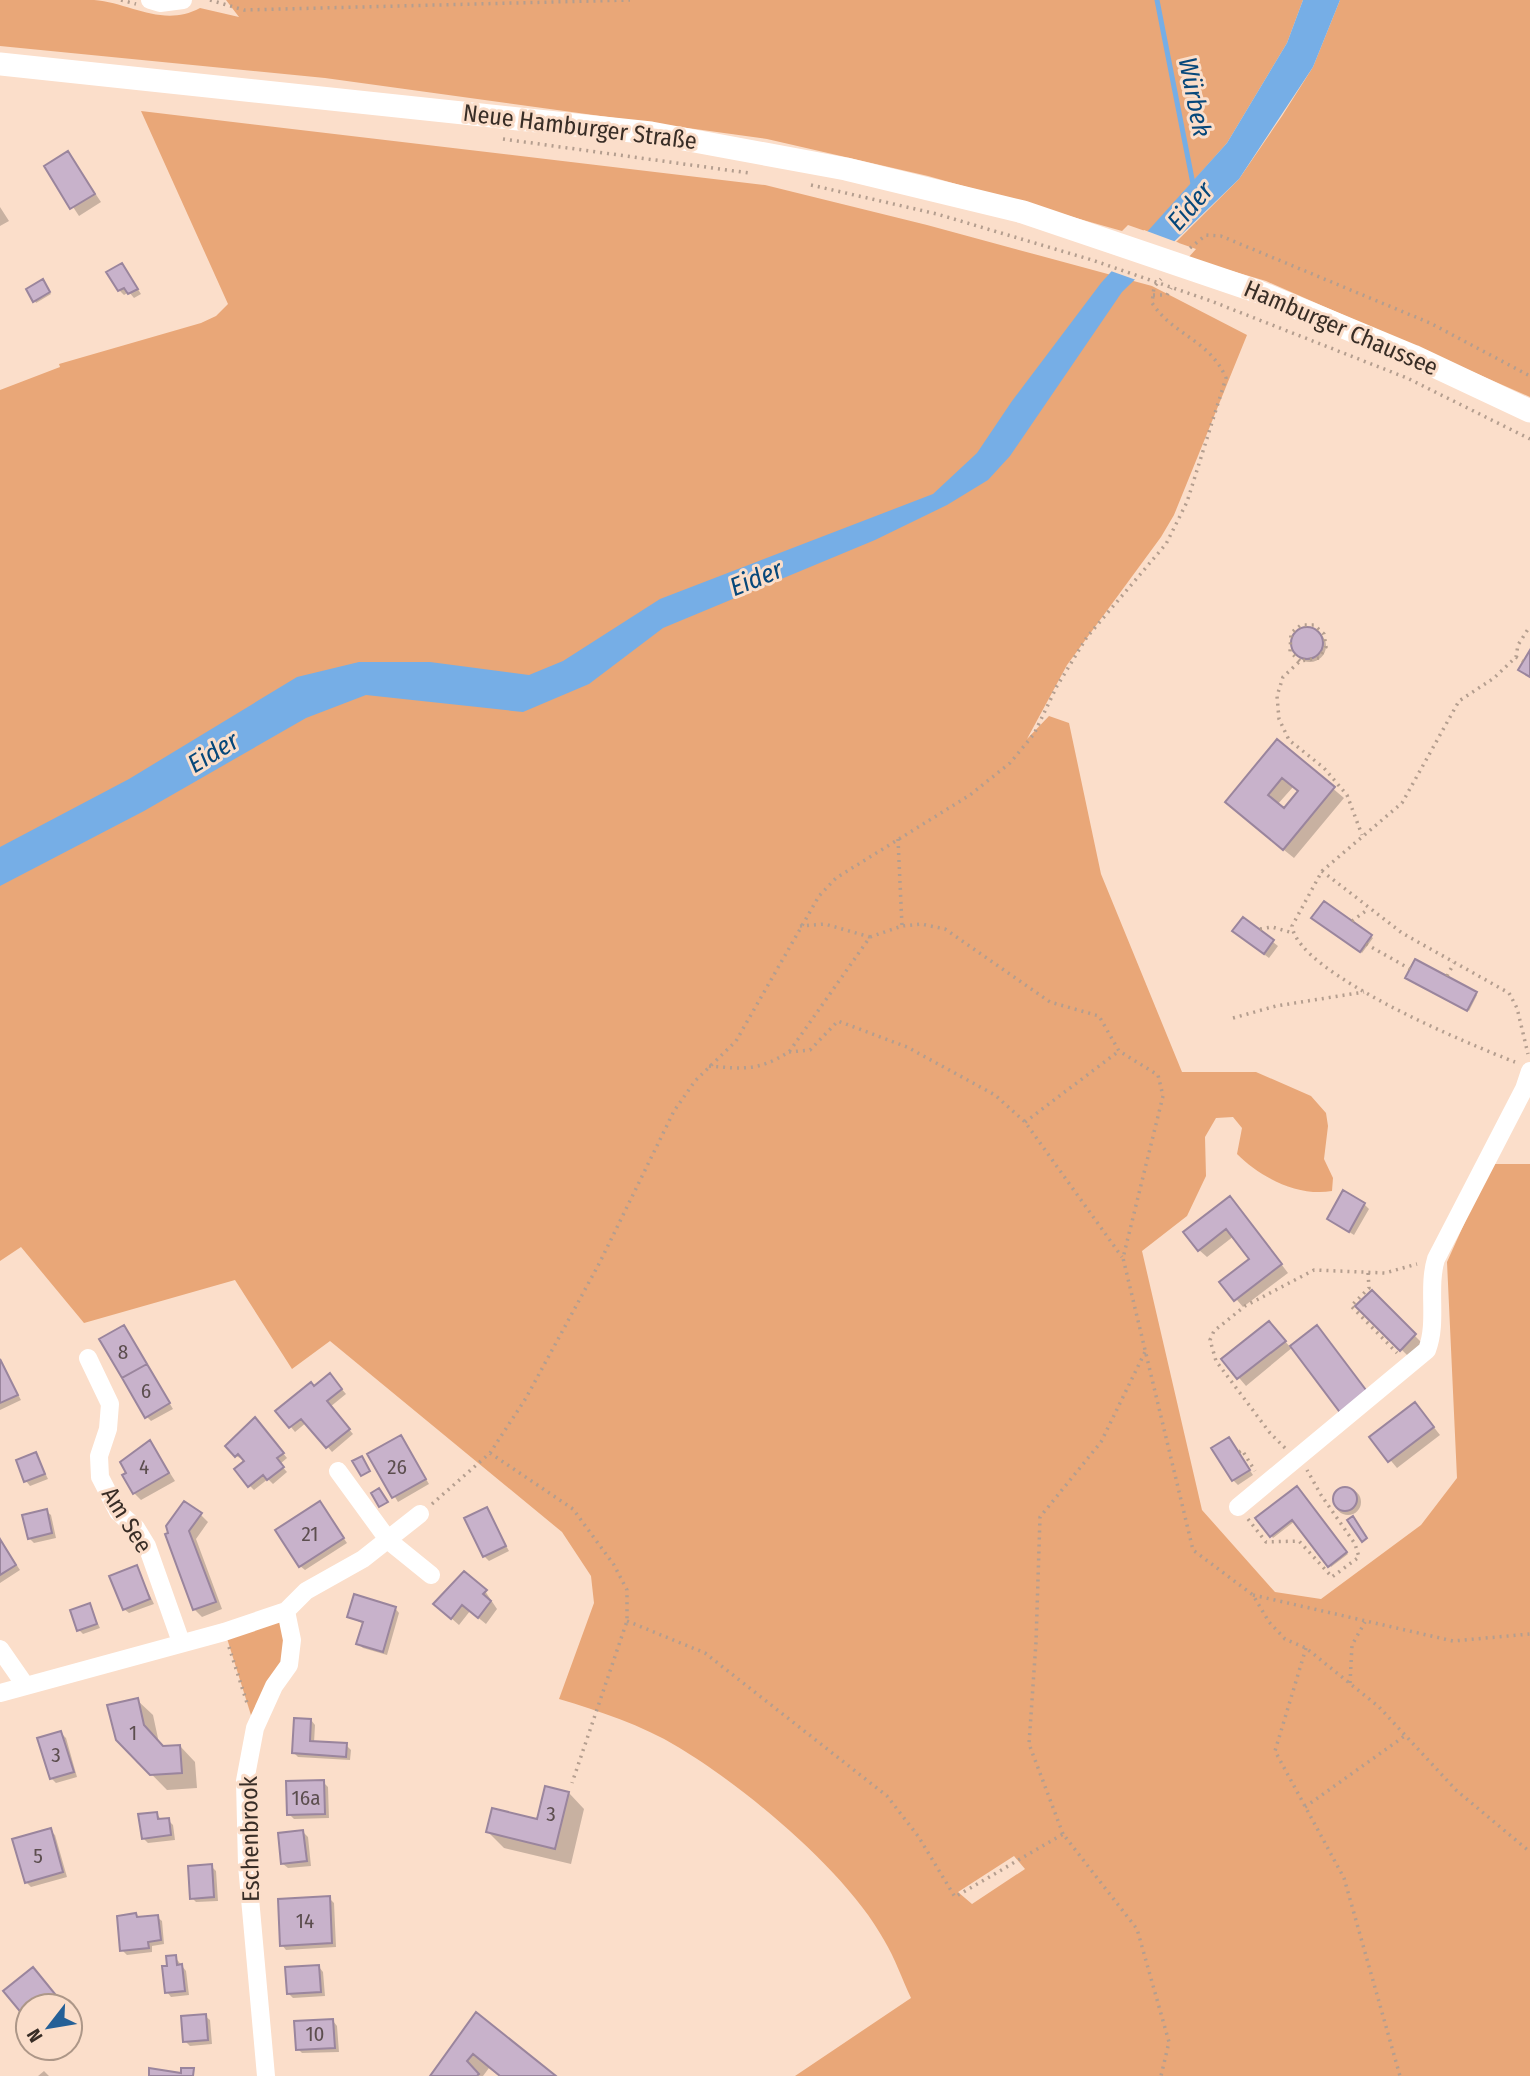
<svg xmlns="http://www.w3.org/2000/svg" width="1530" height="2076" font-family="'Fira Sans Condensed',sans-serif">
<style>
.green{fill:#e9a778;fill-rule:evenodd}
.water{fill:#76aee6}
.pier{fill:#fbdeca}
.shadow{fill:#0003;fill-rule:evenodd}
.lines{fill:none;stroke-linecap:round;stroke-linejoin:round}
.stream{stroke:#76aee6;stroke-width:5}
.building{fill:#c8b2cb;stroke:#9a859d;stroke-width:2;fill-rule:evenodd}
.path{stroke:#b49e8f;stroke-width:3.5;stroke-dasharray:2 5;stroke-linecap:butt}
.minor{stroke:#fff;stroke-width:18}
.major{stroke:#fff;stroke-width:23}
.labels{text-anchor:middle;stroke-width:6;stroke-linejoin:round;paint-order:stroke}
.number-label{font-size:21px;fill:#5c4e4f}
.street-label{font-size:24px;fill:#382d26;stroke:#fbdeca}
.water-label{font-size:26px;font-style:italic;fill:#06477a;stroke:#fbdeca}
</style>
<rect width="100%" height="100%" fill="#fbdeca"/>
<path class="green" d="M0 0C31 0 63 0 94 0 131 3 163 28 200 8L239 17 226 0H1303L1287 43 1227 143 1148 232 1128 225 1122 231 928 176 767 139 325 78 0 46Z
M1340 0H1530V397L1266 281 1188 258 1196 249 1176 242 1239 179 1282 116 1313 67Z
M141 111 765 185 927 225 1152 286 1247 335 1174 515 1161 537 1067 665 1027 739 1049 716 1069 723 1101 874 1182 1072H1256L1311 1096 1326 1113 1328 1126 1324 1159 1333 1178 1332 1191C1298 1197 1260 1177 1237 1154L1242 1128 1233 1117 1216 1118 1205 1137 1206 1176 1187 1216 1142 1251 1202 1510 1275 1592 1321 1599 1421 1525 1457 1478 1447 1262 1491 1164H1530V2076H795L911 1998C902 1979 895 1958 884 1940 847 1872 745 1787 678 1747 642 1725 599 1711 559 1699L594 1603 591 1576 562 1532 330 1341 292 1369 235 1280 84 1323 21 1247 0 1261V390L60 367 59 364 201 323 216 316 228 304ZM1014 1856 1025 1869 972 1904 958 1892Z
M286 1611 292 1640 255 1728 225 1632Z"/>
<path class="water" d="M1303 0H1340L1313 67 1239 179 1122 292 1010 456 988 480 947 505 875 540 663 628 589 684 523 712 366 695 306 718 144 811 0 886V847L129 779 297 677 359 662H430L529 675 563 661 660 599 933 494 977 453 1012 401 1101 283 1227 143 1287 43Z"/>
<path class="pier" d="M1144 230 1179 243 1139 281 1108 270Z"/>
<path class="shadow" d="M68 153 101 202 79 216 46 166Z
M0 207 9 221 0 226Z
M122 265 141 294 134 298 129 292 124 295 119 290Z
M44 283 51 294 36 303 35 301Z
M1294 646a16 16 0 1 1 32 0a16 16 0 1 1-32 0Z
M1277 741 1344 798 1294 858 1237 812ZM1293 787 1300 792 1284 811 1277 805Z
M1324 903 1373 938 1362 953 1315 919Z
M1244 919 1278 946 1269 958 1239 936Z
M1409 979 1475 994 1477 995 1469 1011Z
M1364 1204 1369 1209 1354 1235 1329 1219Z
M1237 1206 1288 1273 1243 1307 1222 1282 1251 1259 1234 1236 1207 1257 1199 1250Z
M1372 1293 1422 1343 1409 1357 1358 1306Z
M124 1327 173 1409 151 1421 147 1417Z
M1316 1328 1246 1386 1223 1359 1276 1330 1290 1347Z
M0 1361 21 1400 0 1410Z
M334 1380 346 1394 330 1407 353 1434 332 1452 307 1422 295 1432 278 1411 314 1388Z
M1422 1412 1440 1435 1397 1468 1372 1438Z
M259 1424 287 1458 280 1464 287 1472 273 1484 268 1479 254 1490 250 1486 246 1461 236 1456Z
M401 1437 429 1484 398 1502 369 1455Z
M1229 1439 1253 1475 1238 1485 1233 1480Z
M150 1442 175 1481 141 1500 134 1493Z
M36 1454 48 1479 30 1486 26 1481Z
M1297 1488 1348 1554 1331 1567 1295 1521 1273 1538 1258 1519Z
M1335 1502a13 13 0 1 1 26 0a13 13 0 1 1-26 0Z
M320 1503 347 1543 305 1570 300 1566Z
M486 1509 509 1551 489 1561 484 1556Z
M46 1511 51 1515 56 1538 34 1543 29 1538Z
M201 1515 208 1522 196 1539 222 1609 202 1617 194 1609 167 1535Z
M0 1540 20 1570 0 1583Z
M136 1567 154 1604 129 1613 124 1609Z
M485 1591 497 1609 486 1624 470 1611 459 1625 443 1611Z
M89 1605 100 1628 83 1634 79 1630Z
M395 1608 399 1613 387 1655 363 1648 358 1644 364 1624 349 1617Z
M137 1700 153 1715 159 1743 164 1748 180 1746 195 1762 197 1788 167 1790 117 1739Z
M311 1720 315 1725 314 1743 346 1745 351 1750 350 1760 298 1757 294 1753Z
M61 1733 66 1738 77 1777 56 1783 51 1778Z
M323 1782 328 1787 329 1818 294 1819 289 1814Z
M569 1793 584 1809 571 1864 504 1848 488 1832 538 1821Z
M157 1814 162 1821 168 1820 173 1825 175 1840 148 1843 143 1838Z
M50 1830 55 1835 67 1877 31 1887 26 1882Z
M303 1832 308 1837 311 1866 288 1868 283 1864Z
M211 1866 216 1871 218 1901 196 1902 192 1898Z
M329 1898 334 1903 336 1947 286 1950 282 1945Z
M136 1915 139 1918 157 1917 162 1921 164 1944 152 1946V1952L127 1955 122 1950Z
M175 1957 186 1971 189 1995 171 1997 167 1992 169 1967Z
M319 1967 323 1972 325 1996 293 1998 288 1993Z
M477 2015 553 2076H499L489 2068 483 2076H432Z
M205 2016 210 2020 212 2044 190 2046 185 2041Z
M333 2021 337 2026 339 2052 302 2053 298 2049Z
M44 2071 49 2076H38Z"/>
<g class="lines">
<path class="stream" d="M1157 0 1194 189"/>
</g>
<path class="building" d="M68 151 95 194 70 209 44 166Z
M122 263 138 289 128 294 124 288 118 291 106 272Z
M43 279 50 292 33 302 26 289Z
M1291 643a16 16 0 1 1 32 0a16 16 0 1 1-32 0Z
M1530 650V677L1518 670Z
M1277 739 1335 787 1283 850 1225 802ZM1282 778 1298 791 1284 808 1268 795Z
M1324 901 1372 935 1360 952 1311 918Z
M1243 917 1274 940 1264 954 1232 931Z
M1415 959 1477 992 1467 1011 1405 978Z
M1343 1190 1365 1203 1349 1232 1327 1219Z
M1230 1196 1282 1264 1234 1301 1219 1282 1249 1259 1226 1229 1198 1251 1183 1232Z
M1372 1290 1416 1334 1400 1351 1355 1306Z
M1269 1321 1286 1341 1237 1379 1221 1359Z
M124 1325 147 1364 122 1378 99 1339Z
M1317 1325 1369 1394 1342 1415 1290 1346Z
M0 1359 18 1395 0 1403Z
M147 1364 170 1403 145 1418 122 1378Z
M330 1373 342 1389 327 1401 350 1429 326 1448 301 1419 289 1428 275 1411 311 1382 314 1386Z
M1415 1402 1434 1427 1388 1462 1369 1437Z
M255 1417 284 1453 277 1458 284 1467 267 1480 263 1475 248 1487 234 1469 244 1461 238 1454 235 1457 225 1446Z
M401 1435 426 1479 392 1498 367 1454Z
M1229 1437 1250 1470 1232 1481 1211 1448Z
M150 1440 169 1473 133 1494 122 1475 126 1473 120 1462Z
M36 1452 45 1474 24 1482 16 1460Z
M362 1456 370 1471 361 1476 352 1461Z
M1297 1486 1347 1552 1328 1567 1292 1520 1270 1537 1255 1518Z
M1333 1499a12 12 0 1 1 24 0a12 12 0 1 1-24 0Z
M379 1488 388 1502 379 1507 371 1493Z
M184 1501 202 1513 189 1531 216 1602 193 1610 165 1534 168 1533 166 1526Z
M320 1501 344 1538 299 1567 275 1530Z
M487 1507 506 1546 483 1557 464 1518Z
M47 1509 52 1533 28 1539 22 1515Z
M1353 1516 1367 1538 1362 1542 1347 1520Z
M0 1539 16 1565 0 1575Z
M137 1565 150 1599 123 1610 109 1576Z
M464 1571 487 1590 483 1594 491 1601 478 1618 462 1605 451 1619 433 1604Z
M354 1594 396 1607 383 1652 356 1644 363 1622 347 1617Z
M90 1603 97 1624 77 1631 70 1610Z
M138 1698 144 1725 163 1746 180 1745 182 1773 150 1775 116 1740 107 1705Z
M294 1718 311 1719 310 1741 347 1743 346 1757 292 1753Z
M61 1731 74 1772 50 1779 37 1738Z
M324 1780 325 1814 287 1815 286 1781Z
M545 1786 569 1792 555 1849 486 1832 492 1808 537 1819Z
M157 1812 158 1819 169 1818 171 1835 142 1839 138 1814Z
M51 1828 63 1872 25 1883 12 1839Z
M303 1830 307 1861 281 1864 278 1833Z
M212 1864 214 1897 190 1899 188 1866Z
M330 1896 332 1943 280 1946 278 1899Z
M136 1913 137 1917 158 1915 161 1940 148 1942 149 1948 120 1951 117 1916Z
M176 1955 177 1965 182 1964 185 1991 165 1993 162 1966H167L166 1956Z
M319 1965 321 1992 287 1994 285 1967Z
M33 1967 64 2005 28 2006V2021L3 1991Z
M476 2012 556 2076H500L473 2054 467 2061 479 2074 477 2076H430Z
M206 2014 208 2040 183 2042 181 2016Z
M333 2019 335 2048 296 2050 294 2021Z
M149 2068 181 2073V2068H194L193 2076H149Z"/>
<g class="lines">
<path class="path" d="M121 0 136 4
M210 0 244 10 630 0
M503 139 749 173
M811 185 937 214 1092 260 1211 301 1407 378 1530 439
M1190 248 1206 235 1221 236 1430 323 1530 376
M1153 295H1167L1171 288
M1516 657 1523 661
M1300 661 1290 652 1291 633 1301 625H1314L1324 634 1326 647 1319 658 1300 661 1283 677 1277 696 1279 719 1289 740 1324 768 1347 795 1362 835
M898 839 902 926
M1322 871 1402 933 1509 993 1517 1008 1528 1054
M1352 921 1367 910
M800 926 825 924 870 937
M1260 929 1272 927 1293 933
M1366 944 1410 969
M1447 976 1454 963
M1233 1018 1276 1006 1364 992
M789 1052 810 1050 838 1021 907 1047 995 1095 1025 1122 1122 1257
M1515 1062C1471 1045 1298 974 1292 926L1322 871 1402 803 1459 701 1494 678 1516 657 1518 645 1530 626
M709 1066C744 1069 758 1071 789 1052L870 937 902 926 921 924 945 929 1050 1002 1099 1016 1119 1051 1158 1075 1163 1096 1123 1258 1193 1550 1253 1595 1269 1622 1285 1639 1306 1648 1379 1707 1456 1790 1530 1852
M1025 1122 1119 1051
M1368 1273 1369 1288 1351 1306 1397 1353
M1285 1448 1270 1433 1216 1361 1210 1340 1214 1331 1245 1306 1314 1270 1385 1273 1417 1264
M1239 1452 1242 1450 1255 1471
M490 1453 573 1509 614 1565 627 1590V1621L572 1783
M432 1504 490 1453 526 1398 600 1262 674 1111 695 1081 736 1041 819 896 836 878 970 795 1010 763 1034 734 1057 686 1087 637 1166 544 1187 502 1226 378C1210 340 1174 336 1152 303L1154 287 1161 279
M1248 1519 1266 1542 1299 1541 1332 1577 1359 1557 1355 1544 1321 1495 1307 1470
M1253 1595 1453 1641 1530 1634
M627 1621 705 1653 887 1796 918 1836 955 1897 1063 1834 1137 1929 1169 2042 1161 2076
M229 1647 247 1703
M1306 1648 1275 1751 1344 1878 1400 2076
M1350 1683 1352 1645 1365 1622
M1305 1807 1406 1735
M1063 1834 1029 1744 1036 1642 1040 1517 1101 1442 1145 1352"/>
<path class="minor" d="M150 0 160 3 183 0
M88 1358 110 1404 108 1429 99 1456 100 1477 118 1512 136 1528 147 1546 181 1642
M338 1471 389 1541 431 1575
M1238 1507 1427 1350C1438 1321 1427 1289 1436 1259L1524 1089 1530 1071
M0 1649 25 1685
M0 1693 224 1632 286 1611 306 1591 363 1559 420 1514
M266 2076 247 1865 245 1781 255 1728 274 1686 289 1665 292 1640 286 1611"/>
<path class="major" d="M0 64 651 133 846 169 1023 212 1259 292 1413 356 1530 411"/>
</g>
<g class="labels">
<g class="number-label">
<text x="123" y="1359">8</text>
<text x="146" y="1398">6</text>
<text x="144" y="1474">4</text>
<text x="397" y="1474">26</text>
<text x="310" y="1541">21</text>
<text x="133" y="1740">1</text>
<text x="56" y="1762">3</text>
<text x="306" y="1805">16a</text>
<text x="551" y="1821">3</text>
<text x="38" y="1863">5</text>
<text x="305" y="1928">14</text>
<text x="315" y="2041">10</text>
</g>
<g class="street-label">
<text transform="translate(580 127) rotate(7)" y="8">Neue Hamburger Straße</text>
<text transform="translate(1341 328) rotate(23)" y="8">Hamburger Chaussee</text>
<text transform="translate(127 1520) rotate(58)" y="8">Am See</text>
<text transform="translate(250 1839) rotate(-91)" y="8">Eschenbrook</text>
</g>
<g class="water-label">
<text transform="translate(1195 97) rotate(79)" y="9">Würbek</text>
<text transform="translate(1190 206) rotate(-49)" y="9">Eider</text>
<text transform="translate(756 578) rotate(-22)" y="9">Eider</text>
<text transform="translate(213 752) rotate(-31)" y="9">Eider</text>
</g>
</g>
<g transform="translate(49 2027) rotate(239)"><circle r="33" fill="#fbdeca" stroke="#ad9788" stroke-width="2"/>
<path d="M0-5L12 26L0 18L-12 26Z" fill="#256097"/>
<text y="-10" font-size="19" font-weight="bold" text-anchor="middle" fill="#382d26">N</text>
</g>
</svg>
